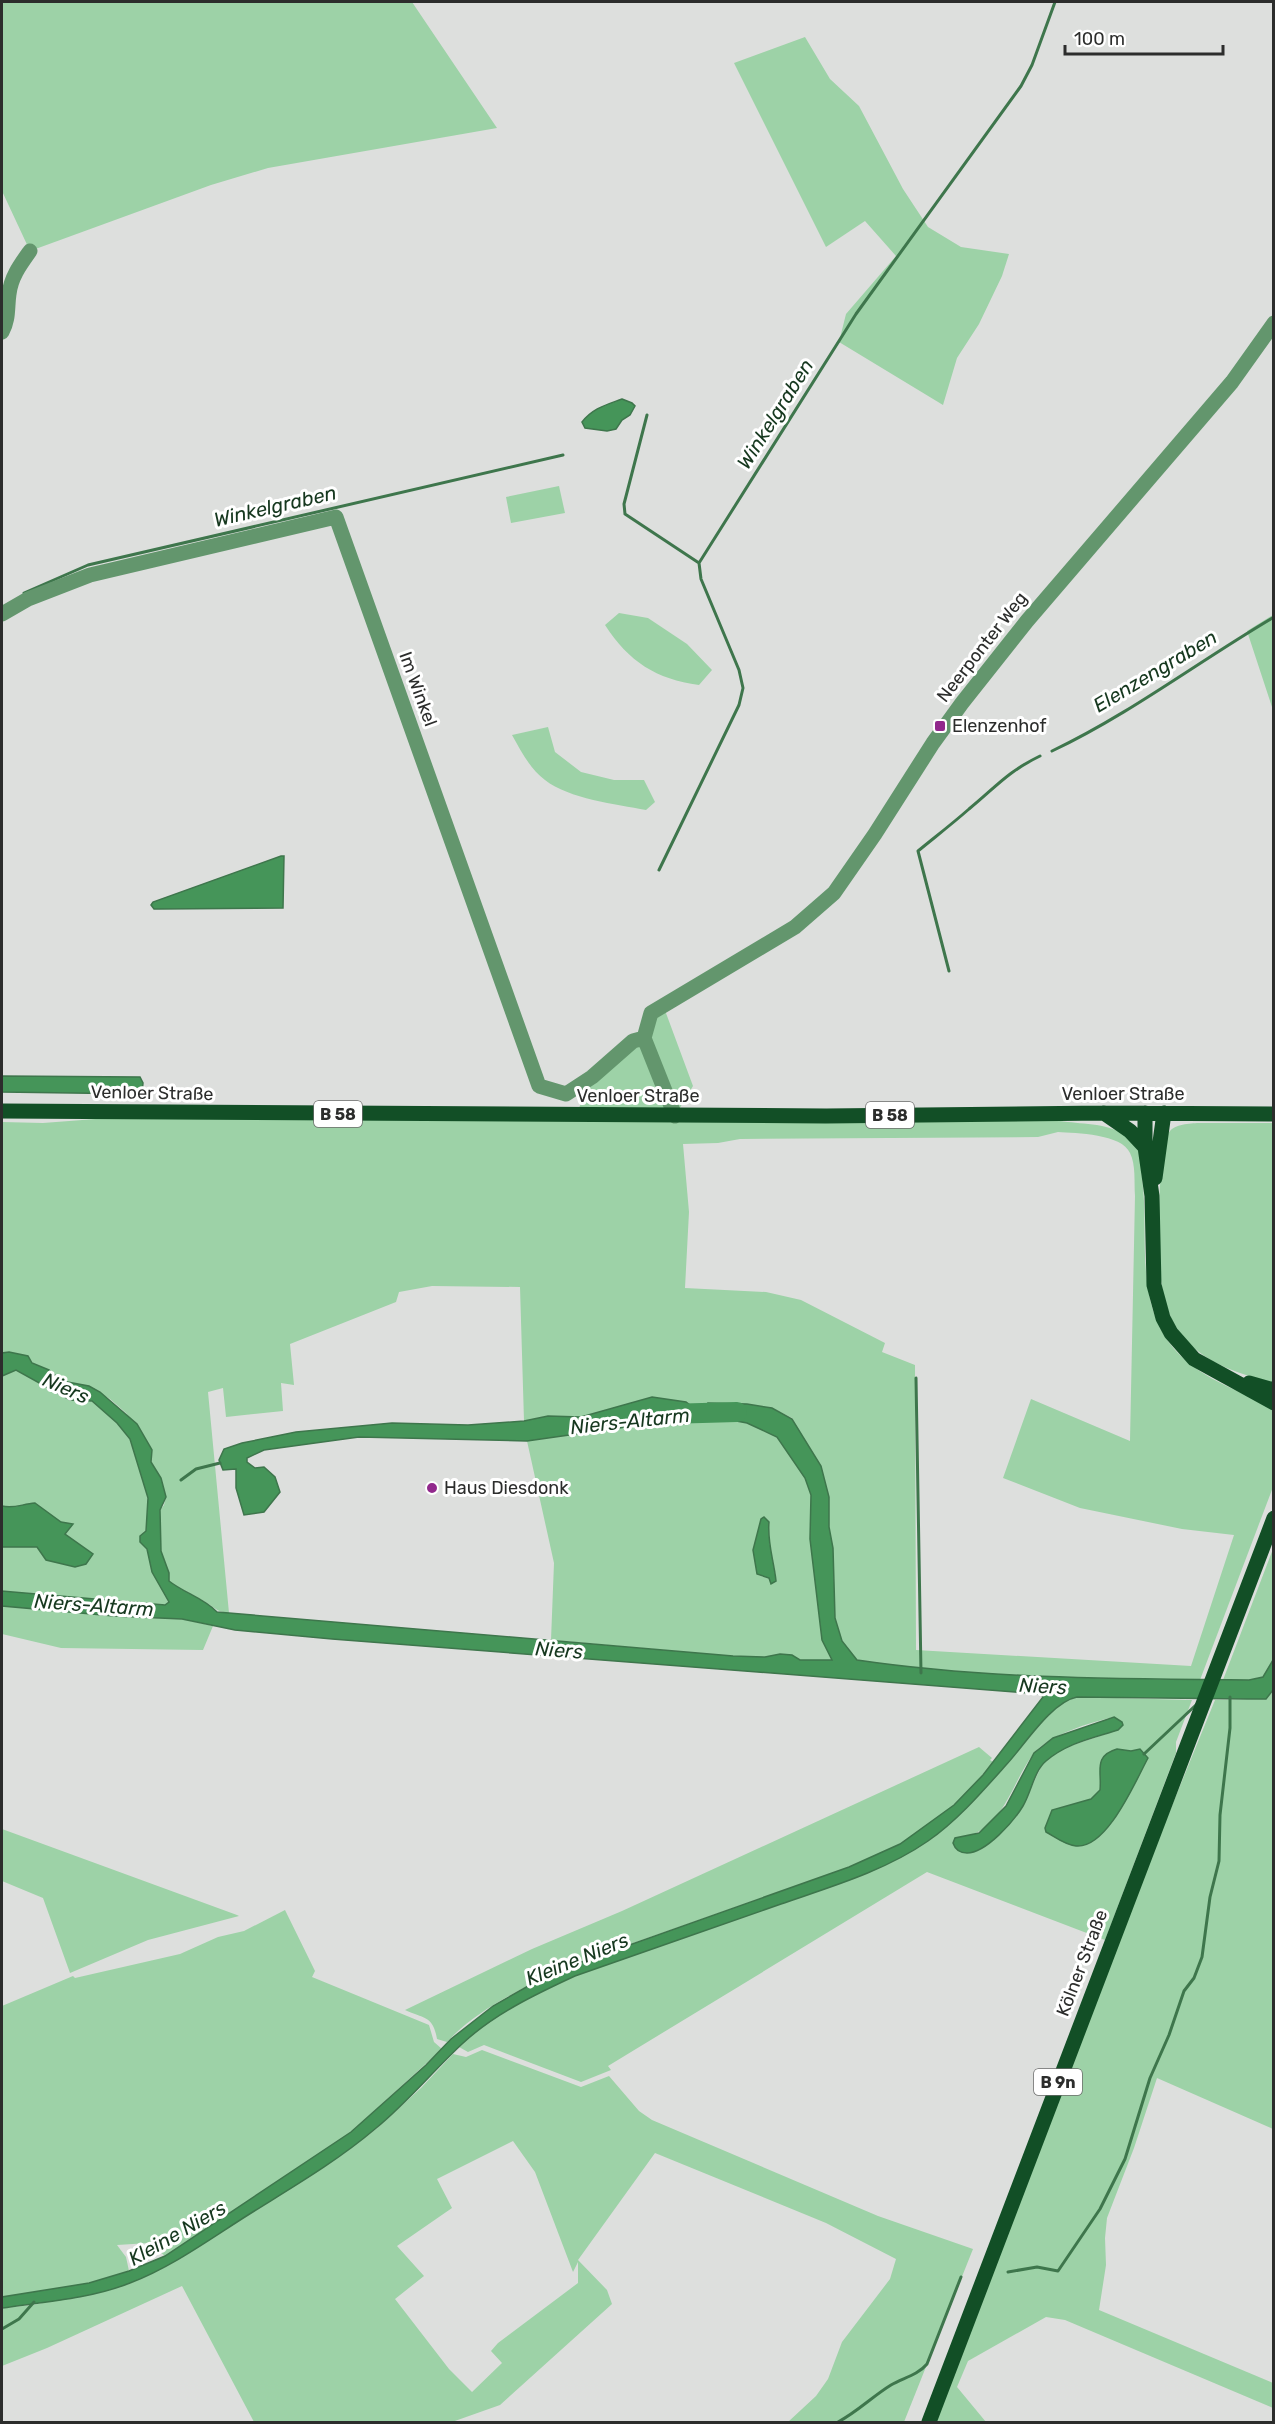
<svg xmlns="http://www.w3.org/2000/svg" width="1275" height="2424" font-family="Rubik,sans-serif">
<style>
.green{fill:#9dd2a7;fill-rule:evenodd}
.water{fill:#459559;stroke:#3e764c;stroke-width:1.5}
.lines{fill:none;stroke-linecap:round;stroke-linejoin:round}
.stream{stroke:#3e764c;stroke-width:3}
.river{stroke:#459559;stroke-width:20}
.minor{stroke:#63966d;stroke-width:15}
.major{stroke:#124f26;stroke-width:15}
.poi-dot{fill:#91288c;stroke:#fff;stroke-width:2}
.labels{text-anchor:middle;stroke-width:6;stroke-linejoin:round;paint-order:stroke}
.shield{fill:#fff;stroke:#6b6c6b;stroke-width:1.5}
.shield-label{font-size:16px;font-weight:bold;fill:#2c2d2c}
.street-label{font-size:18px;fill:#2c2d2c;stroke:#fff}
.poi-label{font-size:18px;fill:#2c2d2c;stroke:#fff;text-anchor:start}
.water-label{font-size:20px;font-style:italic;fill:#16381f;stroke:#fff}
</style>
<rect width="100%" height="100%" fill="#dddfdd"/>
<path class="green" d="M2 2H412L497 128 268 168 211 185 30 251 2 191Z
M805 37 830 79 859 106 903 189 928 227 961 247 1009 254 1002 276 979 324 957 358 943 405 839 342 846 314 896 256 865 221 826 247 734 63Z
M559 486 565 513 511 523 506 497Z
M619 613 648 618 687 644 712 670 699 685C656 679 629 662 605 625Z
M1273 615V710L1247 631Z
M548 727 555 752 581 772 614 780H644L655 802 646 810C616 804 569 799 545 780 530 769 521 751 512 735Z
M663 1005 693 1086 675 1116 576 1115 592 1077 633 1041Z
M174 1113 1060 1114V1121C1079 1124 1107 1123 1123 1134 1127 1137 1136 1146 1138 1150 1142 1158 1141 1170 1142 1178 1149 1229 1136 1288 1164 1335 1188 1374 1233 1389 1273 1406V1487L1200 1680C1085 1678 970 1678 856 1660L842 1641 835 1618 833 1548 829 1527V1497L792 1418 772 1408 747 1404H708L710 1416 747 1423 777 1437 805 1477 811 1495 810 1539 833 1660H800L792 1655 780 1654 766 1657 733 1656 551 1640 554 1563 527 1441 654 1423 688 1424 652 1397 581 1417 548 1416 524 1421 520 1287 432 1286 399 1292 396 1302 290 1344 294 1385 281 1383 283 1411 226 1417 223 1388 208 1392 229 1613C218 1612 216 1609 207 1603 195 1595 181 1590 168 1581L169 1573 161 1551 160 1510 164 1505 166 1497 161 1478 151 1462 152 1450 126 1413 110 1399 89 1386 62 1381 49 1370 2 1353V1122L43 1123ZM1058 1132C1076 1133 1122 1134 1130 1153 1136 1165 1134 1182 1135 1196L1130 1441 1031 1399 1003 1478 1080 1508 1182 1529 1234 1535 1191 1666 916 1650 915 1365 882 1352 885 1343 801 1300 766 1292 685 1288 689 1212 683 1144 718 1143 740 1139 1038 1137ZM761 1520 768 1522C766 1545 775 1559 776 1581L755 1566 756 1557 753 1550Z
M1197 1123H1273V1383C1241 1374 1208 1365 1185 1339 1170 1323 1164 1301 1161 1280 1157 1257 1158 1152 1168 1134 1173 1124 1187 1124 1197 1123Z
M16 1370 70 1400 92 1401 117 1423 130 1439 148 1498 146 1531 140 1536 147 1549 152 1572 169 1602 166 1605 2 1591V1376Z
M1273 1549V1660L1263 1677 1249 1680H1223Z
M2 1606 114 1616 182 1619 213 1626 203 1650 61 1648 2 1634Z
M1273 1690V2129L1157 2078 1134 2148 1107 2218 1105 2238 1106 2265 1099 2310 1273 2383V2408L1065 2320 1046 2317 968 2361 957 2387 986 2422H935L1123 1926 1215 1700 1266 1699Z
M1077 1697 1192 1700 1176 1742V1753L1105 1940 927 1872 608 2066 611 2070 581 2082 484 2045 468 2052 459 2047C488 2016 536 1994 575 1976 644 1952 712 1928 781 1904 830 1887 885 1871 928 1841 957 1821 982 1792 1006 1765 1024 1746 1051 1702 1077 1697ZM1114 1717 1118 1730 1061 1749 1043 1763 1022 1807 969 1853 955 1848V1838C1003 1836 1010 1784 1034 1753 1049 1735 1091 1722 1114 1717ZM1117 1749 1144 1754 1148 1758 1046 1832 1052 1810 1091 1799 1100 1790 1101 1777 1100 1762Z
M979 1747 992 1758 990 1760 993 1762C968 1795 934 1825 898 1845 857 1867 811 1880 767 1896 714 1915 661 1933 609 1952 558 1970 483 2002 447 2042L437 2039C433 2016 425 2019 405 2010L532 1949 622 1911Z
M2 1829 237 1915 239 1916 148 1940 70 1973 43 1898 2 1881Z
M285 1910 315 1971 312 1977 429 2025 434 2042 442 2049 351 2132 165 2256 149 2243 117 2245 126 2257 129 2271 89 2283 2 2297V2006L73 1976 75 1978 180 1954 218 1937 244 1931Z
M482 2050 581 2087 609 2076 639 2111 652 2120 878 2216 973 2249 904 2422H788L816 2396 828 2379 842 2342 890 2279 896 2259 826 2223 655 2153 578 2260 607 2290 612 2304 500 2405 452 2422H254L182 2286 47 2348 2 2366V2308L33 2305 129 2284 167 2266 343 2154 376 2129 421 2088 453 2054 466 2057ZM513 2141 535 2172 573 2272 578 2262V2283L498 2343 491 2351 502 2363 472 2392 449 2369 395 2299 424 2276 397 2246 452 2208 437 2179Z"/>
<path class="water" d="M622 399 632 403 635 406 630 415 622 420 616 429 607 431 585 428 582 422C593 408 606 405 622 399Z
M281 856H284L283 908 159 909H154L151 905 153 902Z
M2 1076 140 1077 143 1083 142 1094 2 1092Z
M9 1352 28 1356 32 1363 49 1370 62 1381 89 1386 100 1392 137 1424 152 1450 151 1462 161 1478 166 1497 160 1510 161 1551 169 1573V1581C184 1593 204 1598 217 1612L733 1656 765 1657 780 1654 792 1655 800 1660H832L822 1640 810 1539 811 1495 805 1478 777 1437 747 1423 710 1416 708 1403 747 1404 772 1408 792 1419 821 1466 829 1497V1527L833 1548 835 1618 842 1641 857 1660C986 1679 1118 1679 1249 1680L1263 1677 1273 1660V1690L1266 1699H1247L1077 1697C1051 1702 1024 1746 1006 1765 982 1792 957 1821 928 1841 885 1871 830 1887 781 1904 712 1928 644 1952 575 1976 536 1994 494 2014 462 2044 433 2071 407 2103 375 2129 336 2162 291 2188 248 2215 210 2239 172 2267 130 2283 90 2299 43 2302 2 2308V2297L89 2283 129 2271 165 2256 351 2132 426 2065 451 2039 493 2006 530 1985 576 1964 849 1867 900 1844 954 1805 983 1775 1043 1697 1041 1694 332 1639 235 1630 182 1619 114 1616 2 1606V1591L165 1605 169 1602 152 1572 147 1549 140 1542V1536L146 1531 148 1498 130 1439 117 1423 92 1401 70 1400 16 1370 2 1376V1353Z
M652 1397 686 1402 694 1408V1419L688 1424 654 1423 527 1441 359 1437 264 1450 247 1458V1462L255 1468 264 1467 275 1477 280 1492 264 1512 244 1515 236 1488V1469L223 1470 219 1460 224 1449 242 1443 296 1432 392 1423 468 1425 524 1421 548 1416 581 1417Z
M35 1503 61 1522 73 1524 65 1534 93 1554 86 1564 75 1567 46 1560 37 1547H2V1506C14 1509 22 1504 35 1503Z
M764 1517 769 1522C767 1543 774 1561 776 1581L771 1584 769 1578 757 1574 753 1550 761 1519Z
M1114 1717 1122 1722 1123 1725 1118 1730C1093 1738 1067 1743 1046 1761 1034 1771 1031 1793 1023 1806 1014 1821 986 1853 967 1853 960 1853 955 1849 953 1843L955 1838 979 1833 1006 1806 1034 1753 1053 1738Z
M1117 1749 1131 1751 1140 1749 1148 1758C1135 1782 1107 1849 1076 1846 1065 1845 1055 1837 1046 1832L1045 1828 1052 1810 1091 1799 1100 1790C1102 1771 1093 1756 1117 1749Z"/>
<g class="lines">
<path class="stream" d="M647 415 624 504 625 514 699 563
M24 593 88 565 563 455
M1052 751C1130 714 1199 661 1274 617
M659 870 739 705 743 688 739 670 701 579 699 563 856 314 1021 86 1032 65 1055 2
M949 971 918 851C935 837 952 824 969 809 996 787 1007 772 1040 756
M916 1378 921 1673
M181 1480 196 1469 220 1463
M1144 1754 1197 1704
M1008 2272 1037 2267 1058 2271 1100 2209 1125 2159 1150 2078 1169 2035 1184 1991 1194 1978 1202 1957 1210 1897 1219 1861 1220 1815 1230 1728V1697
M2 2329 19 2319 34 2302
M838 2422C857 2412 873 2396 891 2385 903 2378 918 2375 927 2364L961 2277"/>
<path class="river" d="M667 1414 737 1412"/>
<path class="minor" d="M2 332C9 319 7 308 9 294 11 277 20 265 30 251
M2 614 28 599 90 575 336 517 539 1086 566 1094 592 1077 633 1041 644 1038
M675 1116 644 1038 651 1013 795 927 834 893 875 834 933 743 962 703 1027 621 1232 382 1274 323"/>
<path class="major" d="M2 1111 826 1116 1104 1113 1274 1114
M1104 1113 1130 1131 1145 1147
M1145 1113V1147L1152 1196 1154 1285 1163 1318 1171 1333 1194 1359 1274 1403
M1155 1178 1164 1113
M1249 1383 1274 1390
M929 2422 1274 1518"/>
</g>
<g class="poi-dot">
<rect x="934" y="720" width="12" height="12" rx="3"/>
<circle cx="432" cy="1488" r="6"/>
</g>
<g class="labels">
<g class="shield">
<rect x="314" y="1101" width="48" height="26" rx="4.5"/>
<rect x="866" y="1102" width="48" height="26" rx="4.5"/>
<rect x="1034" y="2069" width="48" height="26" rx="4.5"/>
</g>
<g class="shield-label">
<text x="338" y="1120">B 58</text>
<text x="890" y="1121">B 58</text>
<text x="1058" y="2088">B 9n</text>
</g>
<g class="street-label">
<text transform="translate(982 647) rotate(-52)" y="6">Neerponter Weg</text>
<text transform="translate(418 689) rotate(70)" y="6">Im Winkel</text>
<text transform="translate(152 1093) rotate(1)" y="6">Venloer Straße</text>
<text x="1123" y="1100">Venloer Straße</text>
<text x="638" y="1102">Venloer Straße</text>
<text transform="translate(1082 1963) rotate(-69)" y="6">Kölner Straße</text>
</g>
<g class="poi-label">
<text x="952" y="732">Elenzenhof</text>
<text x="444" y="1494">Haus Diesdonk</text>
</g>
<g class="water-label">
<text transform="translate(775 414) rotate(-58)" y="7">Winkelgraben</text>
<text transform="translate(275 506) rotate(-13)" y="7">Winkelgraben</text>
<text transform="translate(1155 671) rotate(-31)" y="7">Elenzengraben</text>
<text transform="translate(66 1388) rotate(24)" y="7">Niers</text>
<text transform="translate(630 1421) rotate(-6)" y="7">Niers-Altarm</text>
<text transform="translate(94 1605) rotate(4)" y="7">Niers-Altarm</text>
<text transform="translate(559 1650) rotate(4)" y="7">Niers</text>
<text transform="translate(1043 1686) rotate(3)" y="7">Niers</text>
<text transform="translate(577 1959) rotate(-22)" y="7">Kleine Niers</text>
<text transform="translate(177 2233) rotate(-30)" y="7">Kleine Niers</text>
</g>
</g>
<rect width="1275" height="2424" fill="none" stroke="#2c2d2c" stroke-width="6"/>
<path d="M1065 45v9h158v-9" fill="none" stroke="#2c2d2c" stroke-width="3"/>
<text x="1074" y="45" font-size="18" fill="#2c2d2c" stroke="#ffffff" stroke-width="4.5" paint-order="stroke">100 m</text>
</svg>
